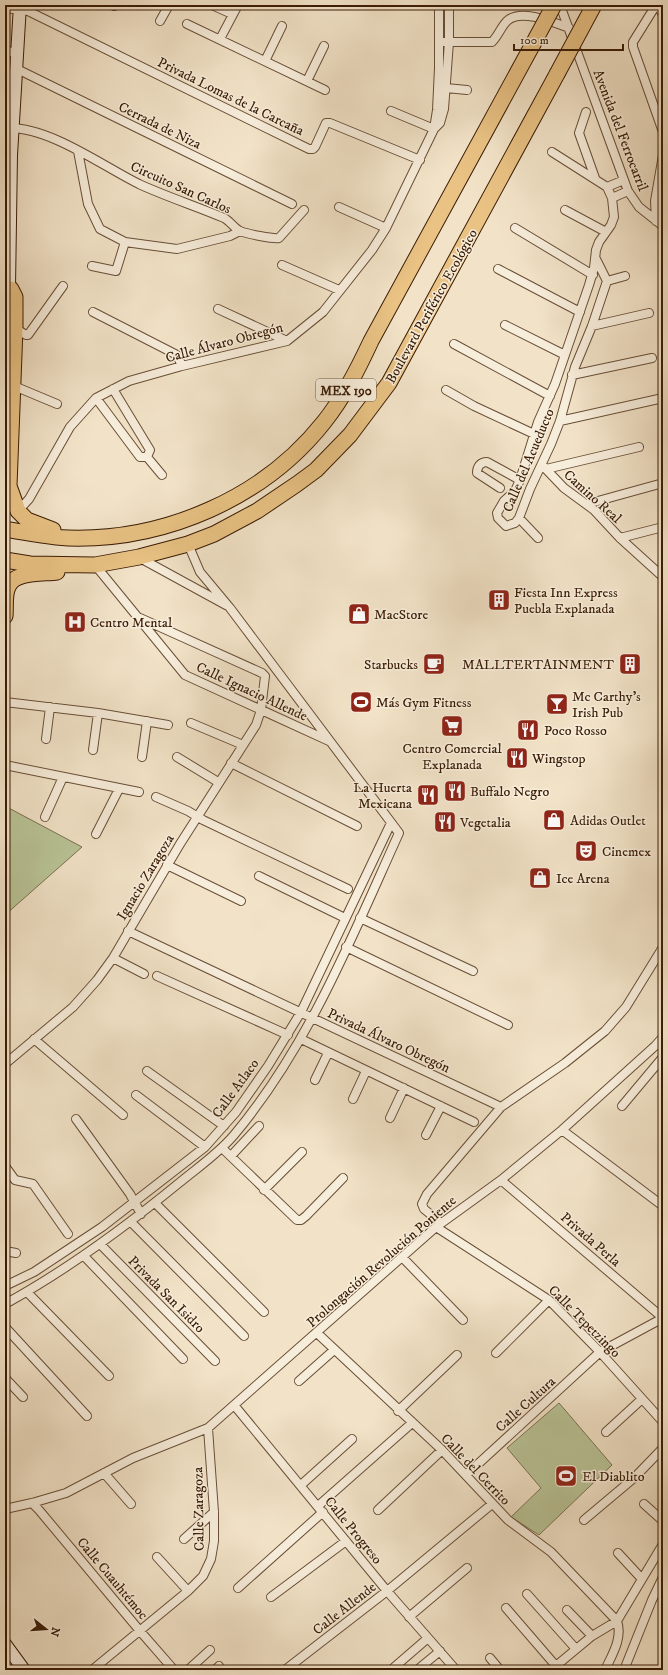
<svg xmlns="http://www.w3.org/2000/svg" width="668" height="1675" font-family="'IM FELL DW Pica',serif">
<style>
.green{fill:#b9c497;stroke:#7a704e}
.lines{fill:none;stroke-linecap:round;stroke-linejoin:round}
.street-casing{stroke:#684e36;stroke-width:10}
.secondary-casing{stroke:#3a1c05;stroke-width:14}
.highway-casing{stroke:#3a1c05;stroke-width:17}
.street{stroke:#f7eddb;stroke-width:8}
.secondary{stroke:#f7eddb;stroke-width:12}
.highway{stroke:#e9c284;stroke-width:15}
.highway-bridge-casing{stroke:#3a1c05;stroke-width:17;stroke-linecap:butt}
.highway-bridge{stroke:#e9c284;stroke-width:15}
.labels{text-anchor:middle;stroke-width:3;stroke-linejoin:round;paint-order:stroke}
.shield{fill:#f7eddb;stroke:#735b45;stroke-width:1}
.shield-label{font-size:13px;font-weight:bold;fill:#3a1c05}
.street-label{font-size:14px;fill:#3a1c05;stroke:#f7eddb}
.poi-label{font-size:14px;fill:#3a1c05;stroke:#f7eddb;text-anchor:start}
</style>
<rect width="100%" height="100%" fill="#f2e3c8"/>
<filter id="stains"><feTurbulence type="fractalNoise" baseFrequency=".005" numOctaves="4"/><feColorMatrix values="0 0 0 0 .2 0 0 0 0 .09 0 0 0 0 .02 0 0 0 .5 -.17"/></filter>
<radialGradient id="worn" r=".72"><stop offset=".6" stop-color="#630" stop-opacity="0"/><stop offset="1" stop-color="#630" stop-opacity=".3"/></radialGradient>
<path class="green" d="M5 806 82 847 5 915Z
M559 1403 612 1465 539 1535 511 1517 541 1488 507 1448Z"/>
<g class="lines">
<g class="street-casing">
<path id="street" d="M6 5 12 9
M113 5 114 6 116 5
M212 5 232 14
M560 5 628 191 639 207 663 226
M656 5 633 42V47L663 132
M658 5 663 15
M20 10 28 11 309 149H313L315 147 326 123H330L420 160
M160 21 169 5
M187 24 325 90
M220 39 238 5
M444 42H492C498 36 501 27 507 21 520 8 553 22 569 28
M5 48 10 52
M265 61 282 26
M17 69 292 204
M307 81 324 46
M446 88 467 90
M391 111 434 129 440 123 444 109 449 42V5
M586 112 579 133 595 178
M9 128C51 128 101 165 139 184 167 197 196 206 224 218 230 221 234 228 240 231 247 234 273 239 279 238L304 210
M78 151 88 204 100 229 125 242 177 249 230 236 240 231
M552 152 607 187
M607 187 624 180
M612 198 628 191
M339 207 386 228
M565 210 606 232
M656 221 655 201 663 155
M515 228 593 275
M596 259 607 281 592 326 575 367 560 421 551 444 530 489 519 518 515 523 506 526 498 518 497 513 504 501 515 491 520 480 538 422 555 384 589 285 594 268 596 250 599 242 611 225 614 217 612 198 607 187
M282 265 339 290
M92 266 116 271 125 242
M498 269 580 312
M607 281 625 276
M218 309 287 341
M93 312 177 355 182 366
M505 325 565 355
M592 326 649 313
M15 328 26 335H28L63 286
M454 344 550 396
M572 375 652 358
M14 386 57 404
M113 389 150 450 147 457
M446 390 474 406 534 434
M96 398 140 457H147
M560 421 663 398
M147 457 162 475
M542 465 564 488 594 510 620 538 663 577
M546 469 639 447
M500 488 477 473C477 467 480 462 487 462L520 480
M587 504 663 483
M18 511 29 499 70 427 96 398 129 381 182 366 287 341 323 312 372 250 386 228 434 129 437 110 439 68V5
M519 518 538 538
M620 538 663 527
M140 558 226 605
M95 565 185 675 329 741
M5 702 98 713 168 725
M191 723 243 745
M46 739 50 707
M93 750 98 713
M142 757 147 721
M177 757 218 782
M231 763 357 826
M5 765 139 792
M156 797 188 811 203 820 348 889
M45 817 63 777
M96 834 119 789
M167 865 241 901
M259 876 345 918
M360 918 473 971
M128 931 501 1107
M346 947 508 1025
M113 958 144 974
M157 976 288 1035
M34 1039 123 1115
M301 1039 474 1122
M5 1064 73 1007 97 980 113 958 180 844 256 725 261 710 265 676 262 673 140 618
M147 1071 224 1126
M315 1080 328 1053
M136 1095 205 1147
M353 1099 366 1071
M622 1106 663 1057
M390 1118 404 1088
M76 1119 130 1194 141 1214
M562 1130 663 1206
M426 1135 441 1106
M222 1148 297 1220H301L306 1216 343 1178
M231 1156 259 1126
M5 1166 15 1180 33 1184 68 1234
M501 1180 663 1318
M264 1190 302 1152
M155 1203 264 1312
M131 1222 244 1336
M441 1223 424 1209 422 1204 427 1194 501 1107 565 1063 605 1031 626 1007 663 947
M436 1227 549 1300 600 1352 663 1422
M101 1245 215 1361
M5 1251 16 1253
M84 1256 183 1359
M402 1257 463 1320
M5 1286 34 1272 102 1227 205 1147 236 1112 268 1066 301 1012 391 823
M27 1292 109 1376
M5 1304C67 1270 124 1228 179 1183 197 1168 218 1154 234 1135 308 1047 352 937 399 833L230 608 200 572 188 544
M5 1327 87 1416
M317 1333 442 1450 508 1520 551 1552 617 1621C623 1638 612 1655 605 1670
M496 1353 549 1300
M5 1378 23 1397
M299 1381 334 1350
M234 1405 387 1591 456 1670
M398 1411 457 1355
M606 1432 642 1399
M104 1473 131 1504
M466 1475 600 1352 663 1318
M301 1485 352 1439
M32 1503 39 1510 140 1631 174 1670
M644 1504 663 1521
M318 1506 412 1423
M5 1509 32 1503 66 1493 133 1458 208 1428 436 1227 501 1180 562 1130 655 1046 663 1037
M378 1510 442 1450
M584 1520 634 1478 663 1448
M184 1539 214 1512
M618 1553 642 1579
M157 1557 188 1591
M238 1588 323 1512
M527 1594 576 1649
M271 1597 346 1541
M506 1608 556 1666
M567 1610 592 1636
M409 1617 467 1568
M490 1658 500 1670
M92 1670 188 1591 203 1576 211 1559 214 1541V1512L208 1428
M188 1670 210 1650
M215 1670 219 1666
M285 1670 387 1591 492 1504
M391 1670 428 1638
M417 1670 440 1651
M551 1670 592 1636 617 1621 663 1544
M624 1670 652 1600 663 1577"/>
</g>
<g class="secondary-casing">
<path id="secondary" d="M9 287 11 155 20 5
M5 341 7 297 11 292 7 286
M5 1644 24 1670"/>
</g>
<g class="highway-casing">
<path id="highway" d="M11 289 15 297V328L9 486 18 511 27 520 53 530
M5 529C26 533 47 537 68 538 165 541 264 498 324 422 344 397 358 369 371 341L533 44
M5 560 30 564 95 565 139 557 188 544 214 534 257 511 297 484 316 470 350 435 389 383 557 74
M5 616C6 607 4 595 8 587 14 571 43 574 57 572"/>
</g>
<use href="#street" class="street"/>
<use href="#secondary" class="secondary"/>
<use href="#highway" class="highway"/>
<g class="highway-bridge-casing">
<path id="highway-bridge" d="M533 44 554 5
M557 74 594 5"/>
</g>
<use href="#highway-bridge" class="highway-bridge"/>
</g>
<defs>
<g id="building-square" transform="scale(1.15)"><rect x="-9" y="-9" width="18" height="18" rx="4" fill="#8f2418" stroke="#f7eddb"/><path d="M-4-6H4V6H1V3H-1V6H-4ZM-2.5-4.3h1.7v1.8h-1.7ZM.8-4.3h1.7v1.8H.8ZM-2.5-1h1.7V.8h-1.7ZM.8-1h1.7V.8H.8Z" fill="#fff"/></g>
<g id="shop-square" transform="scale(1.15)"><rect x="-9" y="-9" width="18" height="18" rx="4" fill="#8f2418" stroke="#f7eddb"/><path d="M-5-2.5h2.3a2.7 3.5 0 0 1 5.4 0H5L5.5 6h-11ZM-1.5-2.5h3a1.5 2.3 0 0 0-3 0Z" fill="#fff"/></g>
<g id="hospital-square" transform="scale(1.15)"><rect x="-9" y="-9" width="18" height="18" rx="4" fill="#8f2418" stroke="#f7eddb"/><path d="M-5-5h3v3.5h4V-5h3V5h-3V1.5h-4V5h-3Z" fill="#fff"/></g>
<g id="cafe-square" transform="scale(1.15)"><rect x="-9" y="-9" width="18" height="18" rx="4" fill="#8f2418" stroke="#f7eddb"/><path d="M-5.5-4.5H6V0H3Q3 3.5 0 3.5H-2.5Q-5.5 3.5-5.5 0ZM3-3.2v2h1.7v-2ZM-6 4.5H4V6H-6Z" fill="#fff"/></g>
<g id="stadium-square" transform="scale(1.15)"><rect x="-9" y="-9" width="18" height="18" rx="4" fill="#8f2418" stroke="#f7eddb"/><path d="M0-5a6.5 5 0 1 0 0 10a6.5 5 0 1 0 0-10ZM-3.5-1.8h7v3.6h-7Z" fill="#fff"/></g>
<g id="bar-square" transform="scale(1.15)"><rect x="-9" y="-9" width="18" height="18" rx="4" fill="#8f2418" stroke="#f7eddb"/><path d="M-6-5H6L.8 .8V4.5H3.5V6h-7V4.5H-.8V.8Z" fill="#fff"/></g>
<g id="supermarket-square" transform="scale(1.15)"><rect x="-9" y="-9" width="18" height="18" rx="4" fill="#8f2418" stroke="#f7eddb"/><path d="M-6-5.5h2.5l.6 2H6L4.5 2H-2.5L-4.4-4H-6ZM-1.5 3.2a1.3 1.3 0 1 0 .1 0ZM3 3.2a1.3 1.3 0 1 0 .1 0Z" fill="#fff"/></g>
<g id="restaurant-square" transform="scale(1.15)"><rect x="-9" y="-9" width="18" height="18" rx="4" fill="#8f2418" stroke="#f7eddb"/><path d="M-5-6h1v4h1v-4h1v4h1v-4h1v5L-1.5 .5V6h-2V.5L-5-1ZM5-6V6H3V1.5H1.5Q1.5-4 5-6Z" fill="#fff"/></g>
<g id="theatre-square" transform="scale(1.15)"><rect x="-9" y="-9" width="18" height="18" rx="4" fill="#8f2418" stroke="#f7eddb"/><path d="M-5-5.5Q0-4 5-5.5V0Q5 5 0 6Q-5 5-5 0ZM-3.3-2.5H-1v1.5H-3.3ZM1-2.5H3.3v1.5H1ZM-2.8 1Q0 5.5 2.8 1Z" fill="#fff"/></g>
</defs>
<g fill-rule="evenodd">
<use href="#building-square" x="499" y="600"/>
<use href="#shop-square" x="359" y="614"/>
<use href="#hospital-square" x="75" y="622"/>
<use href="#cafe-square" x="434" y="664"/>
<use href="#building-square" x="630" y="664"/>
<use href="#stadium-square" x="361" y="702"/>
<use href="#bar-square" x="557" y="704"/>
<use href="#supermarket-square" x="452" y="726"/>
<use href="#restaurant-square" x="528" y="730"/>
<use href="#restaurant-square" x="517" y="758"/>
<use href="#restaurant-square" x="455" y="791"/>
<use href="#restaurant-square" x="428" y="795"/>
<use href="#shop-square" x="554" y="820"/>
<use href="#restaurant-square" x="445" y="822"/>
<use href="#theatre-square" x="586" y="851"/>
<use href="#shop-square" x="540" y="878"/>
<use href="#stadium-square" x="566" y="1476"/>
</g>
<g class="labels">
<rect class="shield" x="316" y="379" width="60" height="22" rx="3"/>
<g class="shield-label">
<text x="346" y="395">MEX 190</text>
</g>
<g class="street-label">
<text transform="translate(231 96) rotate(26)" y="5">Privada Lomas de la Carcaña</text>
<text transform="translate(160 125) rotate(26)" y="5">Cerrada de Niza</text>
<text transform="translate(621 130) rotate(69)" y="5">Avenida del Ferrocarril</text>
<text transform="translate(181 187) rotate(24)" y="5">Circuito San Carlos</text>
<text transform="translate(431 306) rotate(-61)" y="5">Boulevard Periférico Ecológico</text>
<text transform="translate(224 342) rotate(-15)" y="5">Calle Álvaro Obregón</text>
<text transform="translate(528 460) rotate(-67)" y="5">Calle del Acueducto</text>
<text transform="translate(593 496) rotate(42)" y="5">Camino Real</text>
<text transform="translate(252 691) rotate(25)" y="5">Calle Ignacio Allende</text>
<text transform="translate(145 877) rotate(-59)" y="5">Ignacio Zaragoza</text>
<text transform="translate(389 1040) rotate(25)" y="5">Privada Álvaro Obregón</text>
<text transform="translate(235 1088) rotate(-54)" y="5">Calle Atlaco</text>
<text transform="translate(591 1239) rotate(41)" y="5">Privada Perla</text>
<text transform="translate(381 1261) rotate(-41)" y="5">Prolongación Revolución Poniente</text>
<text transform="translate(167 1294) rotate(45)" y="5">Privada San Isidro</text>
<text transform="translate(585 1321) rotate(45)" y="5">Calle Tepetzingo</text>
<text transform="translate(525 1404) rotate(-42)" y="5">Calle Cultura</text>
<text transform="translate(476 1469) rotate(46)" y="5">Calle del Cerrito</text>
<text transform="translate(198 1509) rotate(-91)" y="5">Calle Zaragoza</text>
<text transform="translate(354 1530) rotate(51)" y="5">Calle Progreso</text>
<text transform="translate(113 1578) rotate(50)" y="5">Calle Cuauhtémoc</text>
<text transform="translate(344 1608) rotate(-38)" y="5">Calle Allende</text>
</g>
<g class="poi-label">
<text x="514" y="597">Fiesta Inn Express<tspan x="514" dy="16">Puebla Explanada</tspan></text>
<text x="374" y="619">MacStore</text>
<text x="90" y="627">Centro Mental</text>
<text x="418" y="669" text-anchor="end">Starbucks</text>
<text x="614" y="669" text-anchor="end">MALLTERTAINMENT</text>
<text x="572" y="701">Mc Carthy's<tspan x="572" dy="16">Irish Pub</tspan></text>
<text x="376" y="707">Más Gym Fitness</text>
<text x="544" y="735">Poco Rosso</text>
<text x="452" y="753" text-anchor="middle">Centro Comercial<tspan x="452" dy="16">Explanada</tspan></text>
<text x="532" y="763">Wingstop</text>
<text x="412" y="792" text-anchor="end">La Huerta<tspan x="412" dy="16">Mexicana</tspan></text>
<text x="470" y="796">Buffalo Negro</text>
<text x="570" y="825">Adidas Outlet</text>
<text x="460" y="827">Vegetalia</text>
<text x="602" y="856">Cinemex</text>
<text x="556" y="883">Ice Arena</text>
<text x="582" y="1481">El Diablito</text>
</g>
</g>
<rect width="668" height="1675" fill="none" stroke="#f2e3c8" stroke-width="20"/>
<rect x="6" y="6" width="656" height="1663" fill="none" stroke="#3a1c05" stroke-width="2"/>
<rect x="10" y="10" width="648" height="1655" fill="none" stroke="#3a1c05"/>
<g transform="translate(46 1629) rotate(107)" stroke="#f7eddb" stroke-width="3" paint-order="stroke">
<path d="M0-3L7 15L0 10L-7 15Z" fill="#3a1c05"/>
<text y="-6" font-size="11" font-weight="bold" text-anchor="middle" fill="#3a1c05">N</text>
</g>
<path d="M514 44v6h109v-6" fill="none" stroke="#3a1c05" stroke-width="2"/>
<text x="520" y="44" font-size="12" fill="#3a1c05" stroke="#f7eddb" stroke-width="3" paint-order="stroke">100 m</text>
<rect width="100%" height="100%" filter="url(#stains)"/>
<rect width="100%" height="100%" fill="url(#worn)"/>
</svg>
